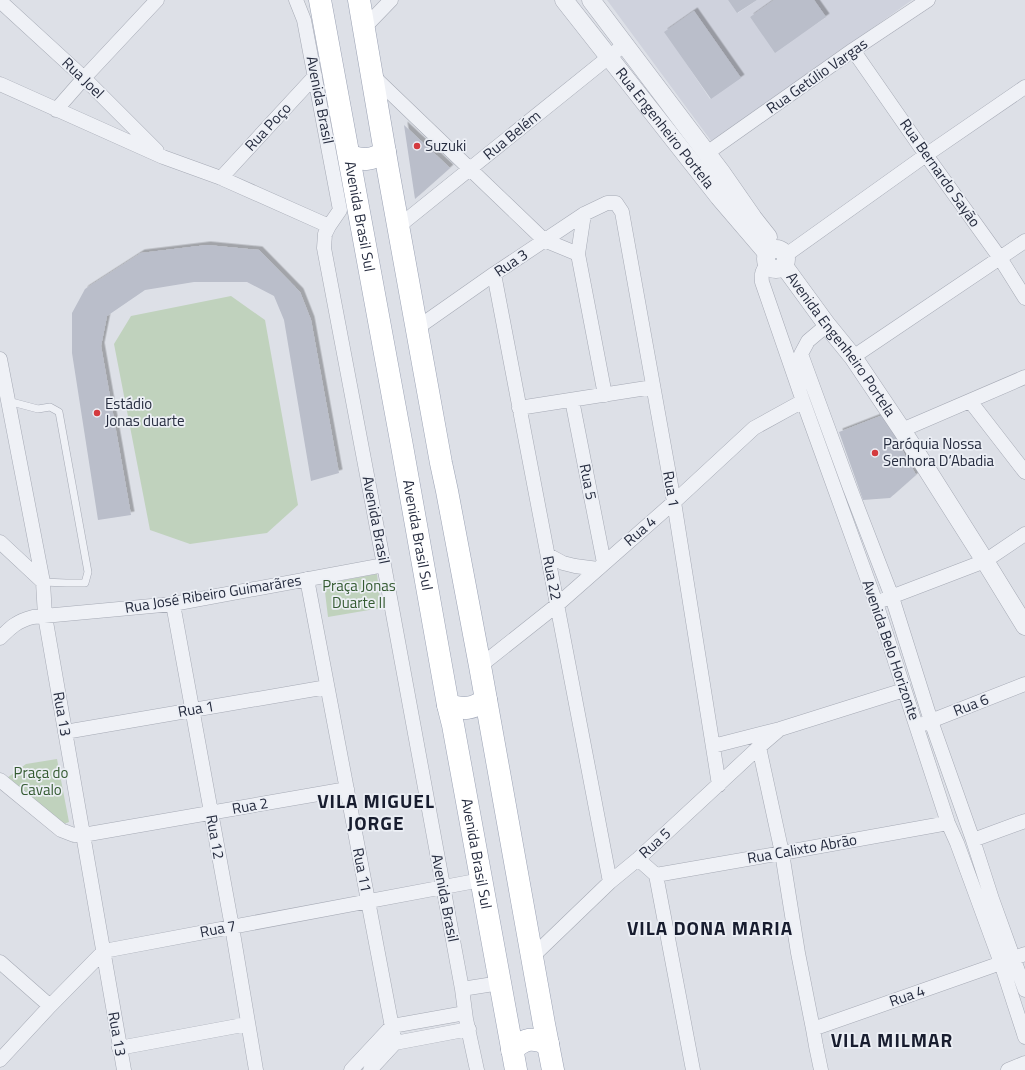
<svg xmlns="http://www.w3.org/2000/svg" width="1025" height="1070" font-family="'Titillium Web',sans-serif">
<style>
.built{fill:#cfd2dd;fill-rule:evenodd}
.green{fill:#c0d2bd}
.building{fill:#babeca;filter:url(#shadow)}
.lines{fill:none;stroke-linecap:round;stroke-linejoin:round}
.service-casing{stroke:#a6aab5;stroke-width:8}
.minor-casing{stroke:#a6aab5;stroke-width:15}
.tertiary-casing{stroke:#a6aab5;stroke-width:19}
.primary-casing{stroke:#9ba2b4;stroke-width:23}
.service{stroke:#eff1f6;stroke-width:7}
.minor{stroke:#eff1f6;stroke-width:14}
.tertiary{stroke:#eff1f6;stroke-width:18}
.primary{stroke:#fff;stroke-width:22}
.poi-dot{fill:#d43a3e;stroke:#eceff5;stroke-width:1.5}
.labels{text-anchor:middle;stroke-width:3.5;stroke-linejoin:round;paint-order:stroke}
.street-label{font-size:15px;fill:#262c3f;stroke:#eceff5}
.poi-label{font-size:15px;fill:#262c3f;stroke:#eceff5;text-anchor:start}
.park-label{font-size:15px;fill:#355b32;stroke:#eceff5}
.district-label{font-size:19px;font-weight:bold;letter-spacing:1px;fill:#181d2f;stroke:#eceff5}
</style>
<defs>
<filter id="shadow"><feDropShadow dx="3.5" dy="-3.5" stdDeviation="0" flood-color="#0004"/></filter>
</defs>
<rect width="100%" height="100%" fill="#dde0e7"/>
<path class="built" d="M607 0H728L738 13 757 0H774L750 17 775 52 825 18 814 0H912L712 142ZM694 11 740 78 710 99 665 32Z"/>
<path class="green" d="M231 296 265 320 298 505 267 533 190 544 150 530 114 344 131 316Z
M377 574 381 608 328 617 324 584Z
M57 759 69 822 61 825 7 778 26 764Z"/>
<path class="building" d="M728 0H757L737 13Z
M774 0H814L826 17 775 53 750 17Z
M694 11 741 78 711 99 664 32Z
M404 125 450 168 415 199Z
M207 245 259 250 300 292 311 320 339 473 311 481 284 320 274 296 247 282H194L145 290 107 316 101 346 131 515 98 520 72 353V313L85 289 141 253Z
M883 415 916 475 890 498 863 500 839 432Z"/>
<g class="lines">
<g class="service-casing">
<path id="service" d="M8 401 38 409 50 407 59 412 88 572 85 583H66L43 582"/>
</g>
<g class="minor-casing">
<path id="minor" d="M296 0 304 20 340 210 329 226 325 234 324 248 384 565 462 989 466 1019 477 1070
M0 1 84 78 157 151
M364 28 391 0
M853 50 926 155 1000 258 1025 298
M372 75 544 240 578 254
M0 84 163 157 221 178 329 226
M56 110 84 78 157 0
M707 153 853 50 928 0
M221 178 315 76
M584 214 578 254 605 395
M399 226 625 44
M786 255 926 155 1025 87
M768 265C762 270 761 274 762 282L803 401 876 603 948 823 957 843 1001 963 1025 1037
M494 274 610 882
M827 325 808 341 801 354 850 488 892 597 931 721 973 840 992 899 1025 990
M417 328 494 274 584 214 607 203H616L622 212 674 502 719 785
M853 357 1025 241
M0 359 43 582 45 616 124 1070
M572 400 604 563
M970 401 1025 472
M519 408 653 387
M902 430 1025 377
M0 542 43 582
M548 555 563 563 575 566 598 569
M307 579 395 1043
M883 600 985 561 1025 534
M173 604 232 927 256 1070
M0 638C11 627 17 621 33 617L173 604 384 565
M480 666 557 605 674 502 754 428 803 401
M923 724 1025 684
M65 732 327 687
M713 746 780 729 904 690
M759 747 782 853 798 953 813 1029 816 1046 821 1070
M0 780 61 830 74 835H83L347 789
M973 840 1025 821
M638 859 656 875 693 1070
M656 875 782 853 948 823
M532 957 610 882 638 859 759 747 780 729
M1014 958 1025 954
M0 962 50 1006
M462 989 500 983
M813 1029 1001 963
M119 1048 248 1024
M0 1060 50 1006 104 951 481 880
M351 1070 392 1026 465 1013
M370 1070 395 1043 469 1029
M1008 1070 1025 1063"/>
</g>
<g class="tertiary-casing">
<g id="tertiary">
<path id="s1" d="M564 0 719 197 767 253"/>
<path d="M591 0 721 172 753 218 768 237"/>
<circle cx="776" cy="259" r="10"/>
<path id="s2" d="M784 266 827 325 853 357 902 430 985 561 1025 626"/>
</g>
</g>
<g class="primary-casing">
<g id="primary">
<path id="s3" d="M320 0 395 408 402 446 448 705 453 725 516 1070"/>
<path d="M359 0 388 170 441 463 447 491 480 666 544 1024 553 1070"/>
<path d="M349 156C364 161 372 160 385 152"/>
<path d="M448 705C464 710 472 709 486 700"/>
<path d="M512 1050C525 1038 532 1037 548 1044"/>
</g>
</g>
<use href="#service" class="service"/>
<use href="#minor" class="minor"/>
<use href="#tertiary" class="tertiary"/>
<use href="#primary" class="primary"/>
</g>
<g class="poi-dot">
<circle cx="417" cy="146" r="4"/>
<circle cx="97" cy="413" r="4"/>
<circle cx="875" cy="453" r="4"/>
</g>
<g class="labels">
<g class="street-label">
<text transform="translate(817 76) rotate(-35)" y="5">Rua Getúlio Vargas</text>
<text transform="translate(83 78) rotate(44)" y="5">Rua Joel</text>
<text transform="translate(320 100) rotate(79)" y="5">Avenida Brasil</text>
<text transform="translate(268 127) rotate(-47)" y="5">Rua Poço</text>
<text dy="5" stroke="none"><textPath href="#s1" startOffset="163">Rua Engenheiro Portela</textPath></text>
<text transform="translate(512 135) rotate(-39)" y="5">Rua Belém</text>
<text transform="translate(940 173) rotate(55)" y="5">Rua Bernardo Sayão</text>
<text dy="5" stroke="none"><textPath href="#s3" startOffset="220">Avenida Brasil Sul</textPath></text>
<text transform="translate(511 263) rotate(-34)" y="5">Rua 3</text>
<text dy="5" stroke="none"><textPath href="#s2" startOffset="97">Avenida Engenheiro Portela</textPath></text>
<text transform="translate(588 482) rotate(79)" y="5">Rua 5</text>
<text transform="translate(671 489) rotate(80)" y="5">Rua 1</text>
<text transform="translate(376 520) rotate(79)" y="5">Avenida Brasil</text>
<text transform="translate(640 531) rotate(-41)" y="5">Rua 4</text>
<text dy="5" stroke="none"><textPath href="#s3" startOffset="544">Avenida Brasil Sul</textPath></text>
<text transform="translate(552 578) rotate(79)" y="5">Rua 22</text>
<text transform="translate(213 594) rotate(-9)" y="5">Rua José Ribeiro Guimarãres</text>
<text transform="translate(891 650) rotate(71)" y="5">Avenida Belo Horizonte</text>
<text transform="translate(971 705) rotate(-21)" y="5">Rua 6</text>
<text transform="translate(196 709) rotate(-10)" y="5">Rua 1</text>
<text transform="translate(62 714) rotate(80)" y="5">Rua 13</text>
<text transform="translate(250 806) rotate(-10)" y="5">Rua 2</text>
<text transform="translate(215 837) rotate(80)" y="5">Rua 12</text>
<text transform="translate(655 843) rotate(-42)" y="5">Rua 5</text>
<text transform="translate(802 849) rotate(-10)" y="5">Rua Calixto Abrão</text>
<text dy="5" stroke="none"><textPath href="#s3" startOffset="868">Avenida Brasil Sul</textPath></text>
<text transform="translate(362 870) rotate(79)" y="5">Rua 11</text>
<text transform="translate(445 898) rotate(79)" y="5">Avenida Brasil</text>
<text transform="translate(218 929) rotate(-11)" y="5">Rua 7</text>
<text transform="translate(907 996) rotate(-19)" y="5">Rua 4</text>
<text transform="translate(117 1034) rotate(80)" y="5">Rua 13</text>
</g>
<g class="poi-label">
<text x="425" y="151">Suzuki</text>
<text x="105" y="409">Estádio<tspan x="105" dy="17">Jonas duarte</tspan></text>
<text x="883" y="449">Paróquia Nossa<tspan x="883" dy="17">Senhora D’Abadia</tspan></text>
</g>
<g class="park-label">
<text x="359" y="591">Praça Jonas<tspan x="359" dy="17">Duarte II</tspan></text>
<text x="41" y="778">Praça do<tspan x="41" dy="17">Cavalo</tspan></text>
</g>
<g class="district-label">
<text x="376" y="808">VILA MIGUEL<tspan x="376" dy="22">JORGE</tspan></text>
<text x="710" y="935">VILA DONA MARIA</text>
<text x="892" y="1047">VILA MILMAR</text>
</g>
</g>
</svg>
